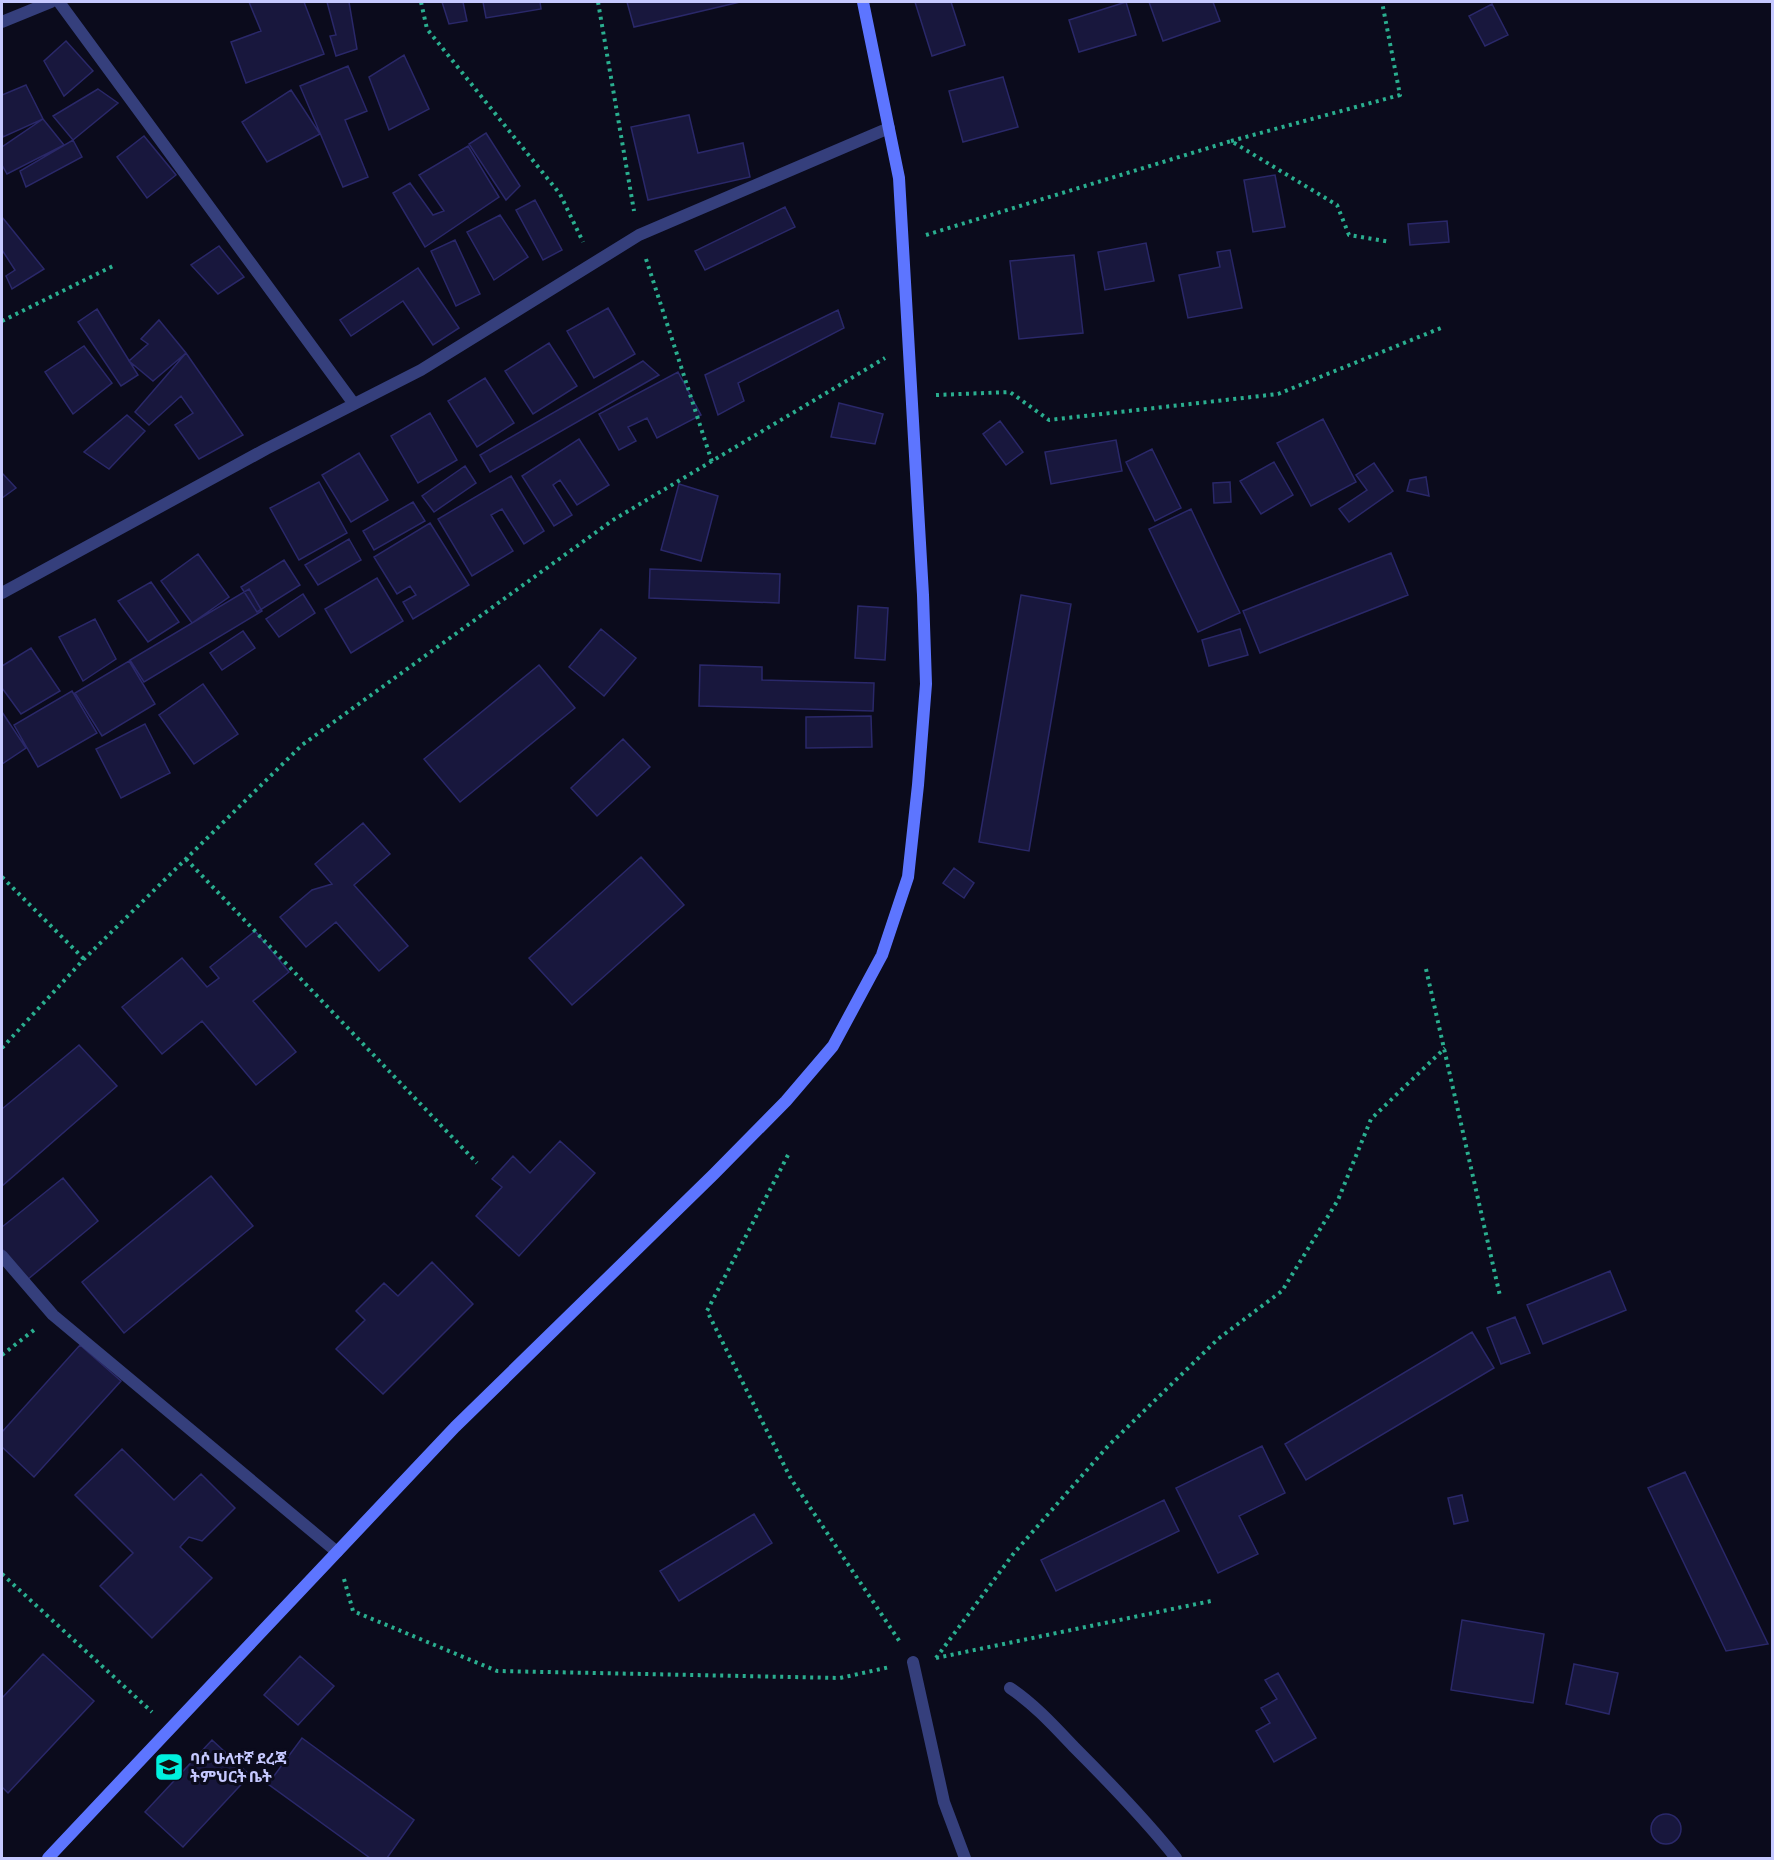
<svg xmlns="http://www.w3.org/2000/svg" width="1774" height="1860" font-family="'Asap Condensed','Noto Sans Ethiopic',sans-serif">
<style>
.building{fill:#18173d;stroke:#2a2869;stroke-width:1.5}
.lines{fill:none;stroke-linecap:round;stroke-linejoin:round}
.path{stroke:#2aae8f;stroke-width:4;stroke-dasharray:3 4.5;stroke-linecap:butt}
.street{stroke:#353f7c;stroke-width:12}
.secondary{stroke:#5d75ff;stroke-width:12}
.labels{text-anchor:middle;stroke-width:6;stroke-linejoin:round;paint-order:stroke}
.poi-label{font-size:16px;font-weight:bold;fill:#c6c9ff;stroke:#0b0b1c;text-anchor:start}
</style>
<rect width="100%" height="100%" fill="#0b0b1c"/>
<path class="building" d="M249 2H304L324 54 246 83 231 42 261 31Z
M327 2H349L357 49 336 56 330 36 336 35Z
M442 2H463L467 21 449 24Z
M483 2H540L541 9 486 18Z
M627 2H740L634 27Z
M915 2H951L965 45 932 56Z
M1126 2 1136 35 1079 52 1069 20Z
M1149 2H1213L1220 21 1163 41Z
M1492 4 1508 35 1485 46 1469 16Z
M66 41 93 71 64 96 44 61Z
M404 55 429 109 389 130 369 77Z
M348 66 367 111 345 120 368 177 343 187 300 86Z
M1003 77 1018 127 963 142 949 91Z
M26 85 43 119 3 137 2 133V95Z
M98 89 118 103 73 140 53 116Z
M291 90 320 134 267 162 242 122Z
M689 115 698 153 743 143 750 177 648 200 631 127Z
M43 119 64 145 7 174 2 165V147Z
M486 133 520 186 506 200 469 144Z
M144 136 176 175 147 198 117 157Z
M73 140 82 157 26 187 20 171Z
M468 146 499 197 425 247 393 193 410 183 433 215 444 211 419 175Z
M1275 175 1285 227 1253 232 1244 180Z
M535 200 562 250 543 260 516 210Z
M785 207 795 227 705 270 695 251Z
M500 215 528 257 494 280 467 232Z
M2 217 44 269 12 289 6 276 15 270 2 250Z
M1447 221 1449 242 1410 245 1408 224Z
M455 240 480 294 456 306 431 251Z
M1146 243 1154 281 1105 290 1098 252Z
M219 246 244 277 218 294 191 265Z
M1230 250 1242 308 1188 318 1179 275 1220 267 1217 252Z
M1074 255 1083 333 1019 339 1010 261Z
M418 268 459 328 433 345 403 301 351 336 340 320Z
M608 308 635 354 594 378 567 331Z
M97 309 138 375 121 386 78 322Z
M838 310 844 328 738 383 744 401 718 415 705 375Z
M159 320 186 353 153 381 129 361 148 344 141 339Z
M549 343 577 386 533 414 505 371Z
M84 346 112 383 73 414 45 372Z
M186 353 243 435 199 459 175 425 193 413 181 396 149 425 135 412Z
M643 361 659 375 490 472 480 455Z
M678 372 701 415 657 438 647 418 628 427 636 441 619 450 599 414Z
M485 378 514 423 477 447 448 401Z
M839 403 883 414 875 444 831 437Z
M430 413 457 460 418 483 391 436Z
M127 415 145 431 109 469 84 452Z
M1323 419 1356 482 1311 506 1277 443Z
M1000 421 1023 452 1006 465 983 434Z
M579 439 609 485 577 505 560 480 553 485 572 515 554 526 522 476Z
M1116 440 1122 471 1051 484 1045 452Z
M1152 449 1181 508 1155 521 1126 462Z
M359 453 388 500 351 522 322 475Z
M1274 462 1293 495 1261 514 1240 481Z
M1374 463 1393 491 1349 522 1339 509 1367 490 1356 475Z
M465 466 476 483 434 512 422 496Z
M2 473 16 488 2 498Z
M511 476 544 531 524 544 502 509 491 515 513 551 472 576 438 519Z
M1426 477 1429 496 1407 491 1410 480Z
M319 482 347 533 299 560 270 508Z
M1230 482 1231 502 1214 503 1213 483Z
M679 484 718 496 701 561 661 550Z
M413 502 425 521 374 550 363 531Z
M1191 509 1240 613 1198 632 1149 529Z
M430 523 469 585 413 619 403 602 416 595 410 586 397 594 374 557Z
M349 539 361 560 318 585 305 565Z
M1391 553 1408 595 1260 653 1243 611Z
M198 554 229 597 192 623 161 581Z
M284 560 300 585 257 612 241 587Z
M650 569 780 574 779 603 649 598Z
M377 578 403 621 351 653 325 609Z
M151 582 179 622 148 642 118 601Z
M249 589 262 611 144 682 130 660Z
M303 594 315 613 279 637 266 619Z
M1021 595 1071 604 1029 851 979 842Z
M858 606 888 608 885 660 855 658Z
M95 619 116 659 83 681 59 637Z
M601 629 636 658 604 696 569 667Z
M1240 629 1248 655 1209 666 1202 640Z
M243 631 255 648 222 670 210 653Z
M31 648 60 691 21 714 2 688V666Z
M129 661 155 704 102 736 75 693Z
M539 665 575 708 460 802 424 759Z
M700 665 762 667V680L874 683 873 711 699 706Z
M203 684 238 734 194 764 159 715Z
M72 691 97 733 38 767 14 725Z
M2 712 26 748 2 764Z
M871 716 872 747 806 748V717Z
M145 724 170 773 121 798 96 749Z
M623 739 650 767 597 816 571 788Z
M363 823 390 854 354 885 408 946 379 971 336 922 306 947 280 917 312 890 332 884 315 864Z
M641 857 684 905 572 1005 529 958Z
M954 868 974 883 964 898 943 883Z
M255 931 289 972 253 1001 296 1052 256 1085 202 1021 162 1054 122 1007 182 958 207 987 219 978 210 967Z
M79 1045 117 1086 2 1186V1109Z
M560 1141 595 1173 519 1256 476 1216 502 1187 492 1179 513 1156 530 1173Z
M211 1176 253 1226 124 1333 82 1282Z
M63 1178 98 1221 27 1280 2 1249V1227Z
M432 1262 473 1304 383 1394 336 1349 365 1320 356 1311 384 1283 398 1296Z
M1610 1271 1626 1310 1543 1344 1527 1305Z
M1515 1317 1530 1353 1501 1364 1487 1328Z
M1472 1332 1494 1368 1306 1480 1285 1444Z
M80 1345 121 1381 34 1477 2 1447V1432Z
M1262 1446 1285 1493 1239 1516 1258 1554 1218 1573 1176 1488Z
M122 1449 174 1500 201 1474 235 1508 202 1541 189 1537 180 1547 212 1578 152 1638 100 1586 133 1553 75 1495Z
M1685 1472 1768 1644 1726 1651 1648 1488Z
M1462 1495 1468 1521 1454 1524 1448 1498Z
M1164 1500 1179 1531 1056 1591 1041 1560Z
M754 1514 772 1543 679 1601 660 1571Z
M1462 1620 1544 1634 1533 1703 1451 1690Z
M43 1654 94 1701 8 1793 2 1787V1698Z
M300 1656 334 1686 298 1725 264 1695Z
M1574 1664 1618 1673 1609 1714 1566 1704Z
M1278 1673 1316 1738 1274 1762 1256 1731 1270 1723 1261 1708 1277 1699 1265 1680Z
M302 1738 414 1820 387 1858H370L268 1784Z
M212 1740 250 1775 183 1847 145 1812Z
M1651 1829a15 15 0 1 1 30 0a15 15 0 1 1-30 0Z"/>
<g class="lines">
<path class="path" d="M421 2 427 29 560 194 583 242
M598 2 634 211
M1231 141 1400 95 1382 2
M926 235 1231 141 1337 205 1349 235 1390 242
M646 259 712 462
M2 321 115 265
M936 395 1010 392 1049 420 1278 394 1441 328
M186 859 477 1163
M2 877 84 959
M1426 969 1500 1296
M2 1048 84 959 302 745 613 520 885 358
M788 1155 707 1311 791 1479 900 1642
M2 1355 34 1330
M2 1574 152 1712
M344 1579 353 1611 497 1671 840 1678 890 1667
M936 1658 1211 1601
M936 1658 1014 1553 1108 1446 1218 1339 1282 1291 1338 1200 1371 1119 1445 1048"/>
<path class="street" d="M59 2 354 404
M2 22 51 2
M2 593 266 449 421 370 639 235 889 128
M2 1256 53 1315 337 1552
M913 1662 944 1802 965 1858
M1010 1688C1034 1704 1054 1726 1074 1747 1110 1783 1145 1819 1176 1858"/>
<path class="secondary" d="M48 1858 455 1427 714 1174 786 1101 833 1046 882 955 908 877 918 785 926 684 923 595 899 178 863 2"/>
</g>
<defs>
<g id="school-square" transform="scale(1.5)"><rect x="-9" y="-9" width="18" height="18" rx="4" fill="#00f1de" stroke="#0b0b1c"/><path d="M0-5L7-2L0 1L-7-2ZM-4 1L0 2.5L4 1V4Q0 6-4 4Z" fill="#111"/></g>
</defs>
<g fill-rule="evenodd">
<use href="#school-square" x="169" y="1767"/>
</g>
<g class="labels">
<g class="poi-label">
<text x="190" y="1764">ባሶ ሁለተኛ ደረጃ<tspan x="190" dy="18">ትምህርት ቤት</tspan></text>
</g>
</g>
<rect width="1774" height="1860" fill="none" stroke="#c6c9ff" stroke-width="6"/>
</svg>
